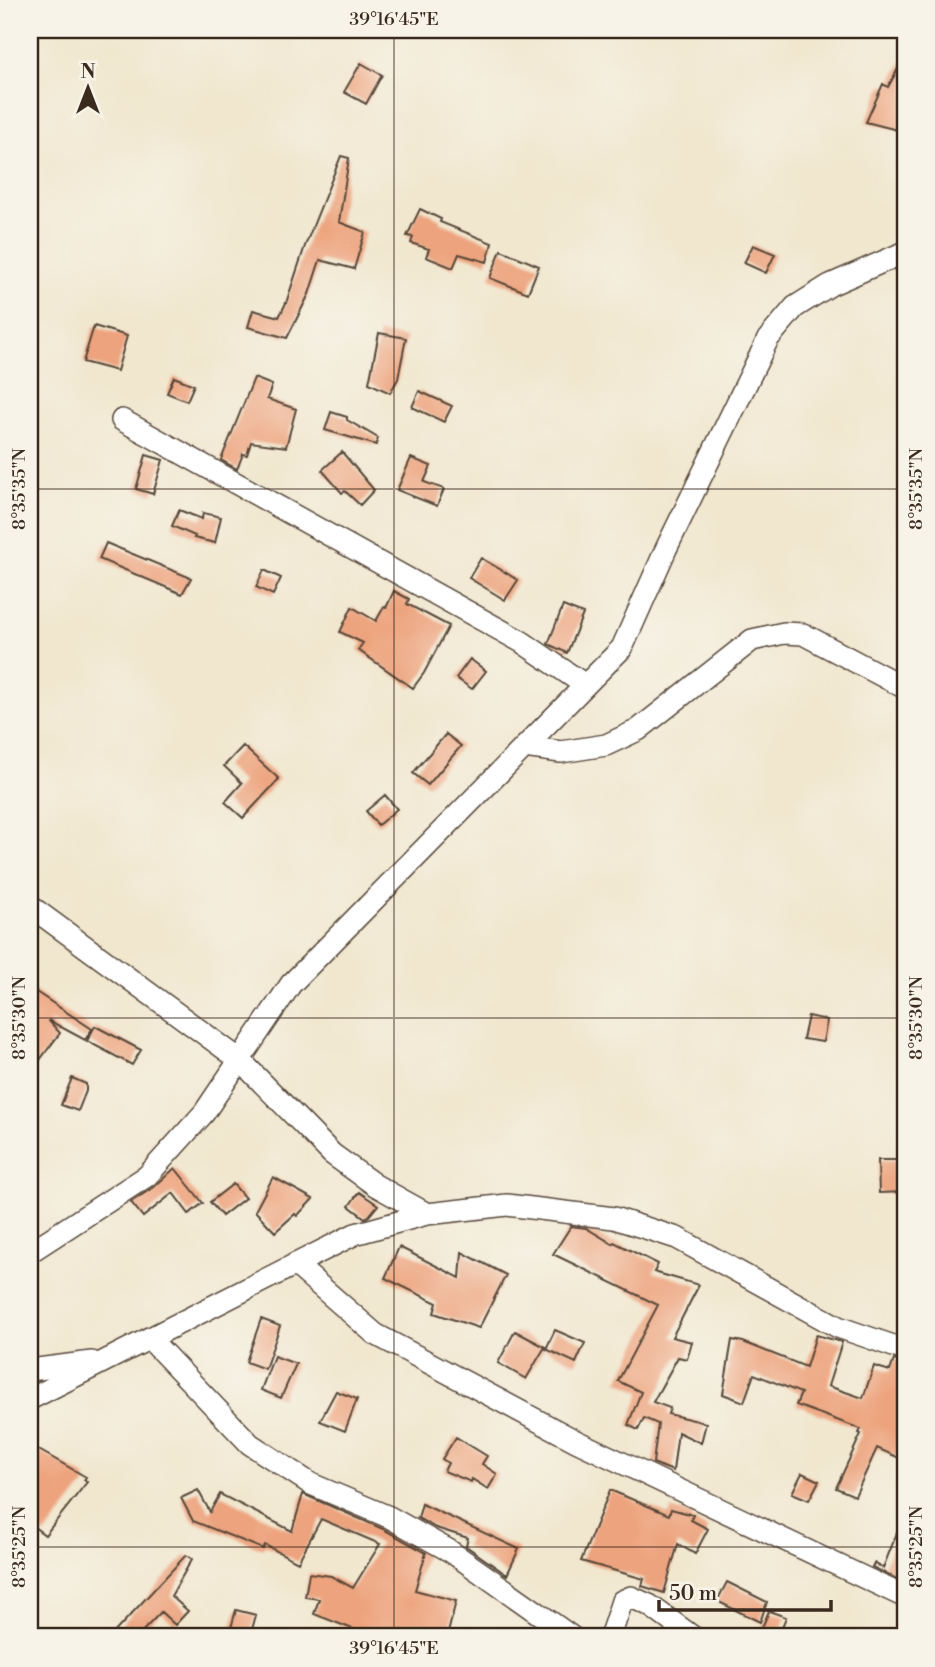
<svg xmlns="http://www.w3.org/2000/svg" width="935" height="1667" font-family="'Libre Bodoni',serif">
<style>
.building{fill:#eda37d}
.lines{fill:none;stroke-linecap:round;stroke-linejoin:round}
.street-casing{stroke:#564639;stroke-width:24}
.street{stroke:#fff;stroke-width:21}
.ticks{fill:none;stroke:#3b2a1e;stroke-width:2;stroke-opacity:0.45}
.neatline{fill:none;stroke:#3b2a1e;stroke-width:2.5}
.ticks-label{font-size:18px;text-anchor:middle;fill:#3b2a1e}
</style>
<rect width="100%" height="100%" fill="#f7f3e8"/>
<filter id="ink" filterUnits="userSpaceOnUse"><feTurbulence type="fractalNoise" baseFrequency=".0143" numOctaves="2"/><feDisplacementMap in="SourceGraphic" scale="14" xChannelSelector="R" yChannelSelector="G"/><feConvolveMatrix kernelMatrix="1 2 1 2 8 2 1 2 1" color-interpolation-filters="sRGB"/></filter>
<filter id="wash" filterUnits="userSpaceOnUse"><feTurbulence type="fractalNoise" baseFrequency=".00686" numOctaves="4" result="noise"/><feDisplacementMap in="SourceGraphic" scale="28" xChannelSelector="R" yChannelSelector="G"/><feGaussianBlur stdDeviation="1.57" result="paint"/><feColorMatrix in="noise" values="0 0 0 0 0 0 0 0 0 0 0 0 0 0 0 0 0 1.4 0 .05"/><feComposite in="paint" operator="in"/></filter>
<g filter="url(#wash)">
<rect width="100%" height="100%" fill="#f1e7cf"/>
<g id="blocks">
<path class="building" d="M905 56V132L866 122 883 84 888 87Z
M361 63 382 75 366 104 344 92Z
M341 156 349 158 339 222 365 232 354 269 320 260 309 294 287 338 248 327 253 310 279 317 286 303 305 246Z
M420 209 441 219 440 222 492 243 487 262 459 254 453 268 426 257 429 249 411 243 413 237 407 236Z
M753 245 775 254 766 273 744 263Z
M501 250 539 266 528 293 490 278Z
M94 326 127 336 117 371 83 362Z
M379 333 406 338 398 379 390 393 369 383Z
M174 377 194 385 187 401 167 393Z
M254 378 272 385 267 399 296 409 286 447 251 442 247 455 243 454 237 469 221 460Z
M419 391 452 406 444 422 412 407Z
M331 412 347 417V420L378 438 376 445 325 430Z
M342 452 374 490 360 505 345 491 342 493 322 470Z
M146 455 163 460 153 494 136 489Z
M411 458 431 466 424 482 444 489 437 506 397 490Z
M179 510 202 519 203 513 221 517 215 543 194 538 195 536 172 526Z
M106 543 191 578 182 594 99 559Z
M481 558 518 580 505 600 469 578Z
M264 570 281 578 273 595 256 587Z
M394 591 409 599 407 604 449 626 424 673 413 688 358 650 363 643 340 632 352 607 376 621 384 607 386 608Z
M563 606 583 614 567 653 548 644Z
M470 659 486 671 472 689 456 678Z
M446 734 461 746 428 785 413 773Z
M243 746 279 779 243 818 225 802 242 783 224 766Z
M385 795 397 809 378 825 366 811Z
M30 988 92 1029 85 1040 48 1020 60 1033 30 1073Z
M808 1016 827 1020 823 1042 803 1039Z
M95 1026 141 1050 132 1065 87 1041Z
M72 1078 86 1084V1091L78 1111 61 1105Z
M878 1160H905V1192L879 1193Z
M175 1168 203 1203 189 1214 173 1193 143 1217 131 1202 154 1187Z
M273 1177 313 1199 297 1216 295 1214 275 1232 255 1211Z
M233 1184 245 1198 222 1216 210 1202Z
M359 1192 378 1205 369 1216 365 1218 349 1206Z
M571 1226 586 1228 613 1244 614 1242 658 1264 654 1272 699 1285 672 1337 692 1342 687 1359 678 1357 653 1402 670 1408 668 1414 706 1423 701 1443 678 1432 673 1471 653 1463 658 1424 644 1418 638 1430 628 1425 641 1392 618 1381 658 1305 553 1254Z
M399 1247 460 1278 462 1252 506 1275 479 1328 434 1313 437 1303 385 1278Z
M261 1319 280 1326 265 1369 246 1362Z
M555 1330 585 1343 576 1363 546 1349Z
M515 1331 545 1347 526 1379 498 1363Z
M816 1335 842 1342 828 1386 863 1398 874 1366 890 1371 894 1360 905 1363V1444L899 1458 877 1448 855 1496 836 1488 861 1434 859 1433 861 1429 796 1405 801 1393 754 1374 744 1402 723 1394 732 1340 743 1342 806 1367Z
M274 1356 296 1364 281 1398 261 1390Z
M336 1391 357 1399 345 1431 320 1421Z
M456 1437 487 1456 482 1464 497 1474 488 1489 472 1479 471 1482 444 1471 448 1463 442 1459Z
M37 1449 86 1477 84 1480 87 1482 45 1535 30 1524V1459Z
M802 1473 819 1481 809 1500 792 1493Z
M198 1490 210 1512 220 1494 292 1531 303 1494 383 1529 426 1553 415 1590 456 1601 447 1637H373L314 1614 319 1599 305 1597 309 1573 331 1576 353 1588 380 1544 321 1519 298 1562 265 1545 263 1549 193 1521 181 1498Z
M610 1490 669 1515 671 1509 693 1515 691 1520 708 1529 695 1554 678 1544 664 1593 642 1586 644 1579 581 1561Z
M422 1504 519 1549 507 1575 466 1546 468 1538 436 1528 418 1518Z
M904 1515H905V1583L872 1567 874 1563 883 1568Z
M186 1555 192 1559 171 1596 188 1611 175 1625 161 1612 137 1637H110Z
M727 1582 767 1602 760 1622 717 1601Z
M236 1610 256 1615 251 1633 231 1628Z
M769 1611 786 1617 778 1637H758Z"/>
</g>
</g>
<g filter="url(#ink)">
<use href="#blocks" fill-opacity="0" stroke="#564639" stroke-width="2"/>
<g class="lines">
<g class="street-casing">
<path id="street" d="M122 420 522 642 585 685
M524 747 561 752 606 745 638 730 752 640 784 633 803 634 905 688
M30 906 240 1060 332 1154 375 1185 427 1214
M30 1252 147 1176 204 1113 291 984 622 648 666 549 768 339 795 307 830 285 905 252
M295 1264 375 1334 576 1441 905 1597
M149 1338 250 1444 311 1484 389 1517 450 1551 572 1637
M30 1370 92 1362
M30 1399 355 1234 427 1214 507 1205 614 1218 677 1238 838 1327 905 1350
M610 1637 622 1601 631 1597 649 1605 693 1637"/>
</g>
<use href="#street" class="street"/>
</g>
</g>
<path class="ticks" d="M394 30V1637M30 489H905M30 1018H905M30 1547H905"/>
<rect width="935" height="1667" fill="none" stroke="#f7f3e8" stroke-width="77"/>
<g transform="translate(88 88)" stroke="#f7f3e8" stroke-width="5" paint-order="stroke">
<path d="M0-5L12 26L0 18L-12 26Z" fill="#3b2a1e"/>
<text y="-10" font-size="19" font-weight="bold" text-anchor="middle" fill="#3b2a1e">N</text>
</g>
<path d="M659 1600v10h172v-10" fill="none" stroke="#3b2a1e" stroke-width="3.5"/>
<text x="669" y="1600" font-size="21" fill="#3b2a1e" stroke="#f7f3e8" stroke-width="5" paint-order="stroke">50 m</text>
<rect x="38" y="38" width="859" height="1590" class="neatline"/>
<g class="ticks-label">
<text x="394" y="25">39°16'45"E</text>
<text transform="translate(19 489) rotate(-90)" y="6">8°35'35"N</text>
<text transform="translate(916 489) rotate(-90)" y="6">8°35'35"N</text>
<text transform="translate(19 1018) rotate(-90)" y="6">8°35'30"N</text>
<text transform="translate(916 1018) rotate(-90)" y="6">8°35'30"N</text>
<text transform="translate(19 1547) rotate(-90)" y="6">8°35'25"N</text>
<text transform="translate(916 1547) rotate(-90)" y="6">8°35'25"N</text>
<text x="394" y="1654">39°16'45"E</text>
</g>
</svg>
